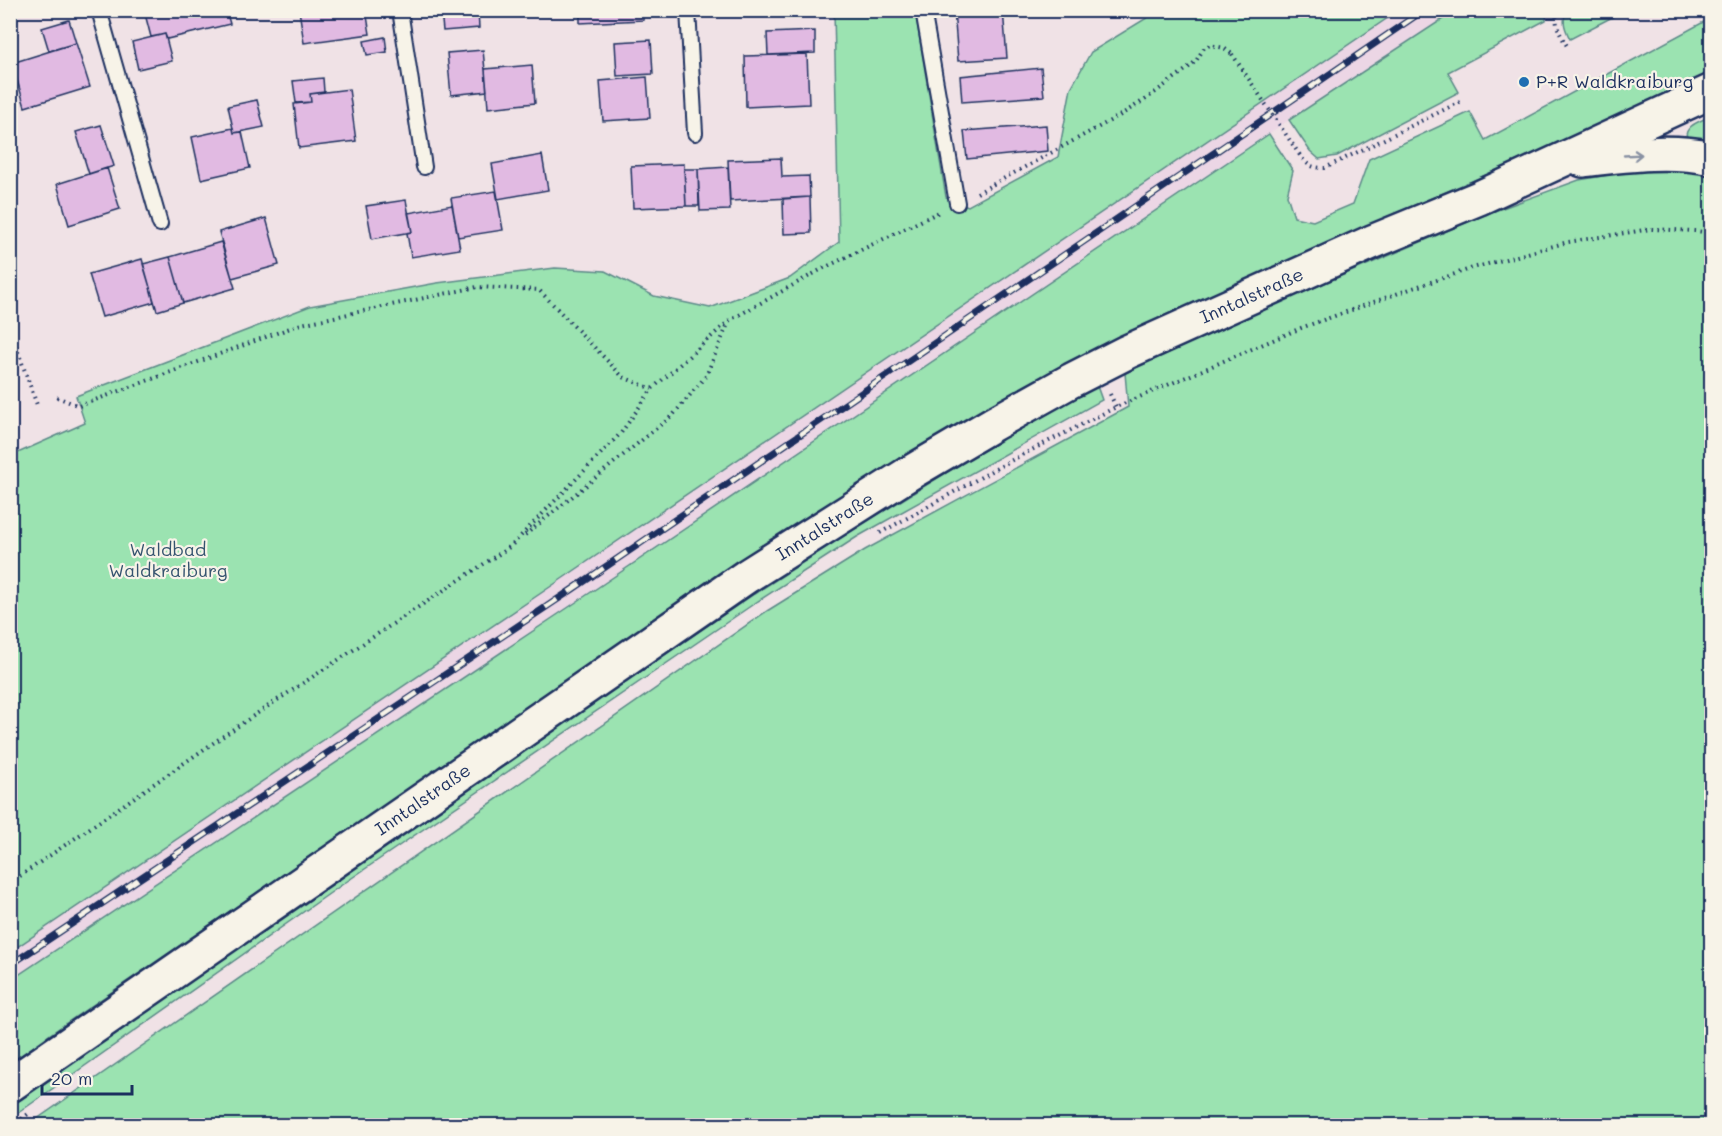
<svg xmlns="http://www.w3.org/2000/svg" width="1722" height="1136" font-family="Mali,sans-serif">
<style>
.built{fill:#ecd6e5}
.green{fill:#9be3b1;stroke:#5b8988;stroke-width:1.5}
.building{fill:#e1bae2;stroke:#1b2f5e;stroke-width:1.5}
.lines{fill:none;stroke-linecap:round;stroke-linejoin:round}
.lane-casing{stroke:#1b2f5e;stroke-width:18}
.secondary-casing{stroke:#1b2f5e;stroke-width:38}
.path{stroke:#1b2f5e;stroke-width:4;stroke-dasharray:1.5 4.5;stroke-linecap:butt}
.lane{stroke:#f7f3e8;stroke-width:14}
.secondary{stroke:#f7f3e8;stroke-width:33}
.rail-casing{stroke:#1b2f5e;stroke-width:7}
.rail{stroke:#f7f3e8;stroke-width:4.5;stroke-dasharray:14;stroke-linecap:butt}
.path-bridge{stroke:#1b2f5e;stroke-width:4;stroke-dasharray:1.5 4.5;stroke-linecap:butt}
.oneway{stroke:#8991a3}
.poi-dot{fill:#1f6fb2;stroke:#f7f3e8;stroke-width:2}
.labels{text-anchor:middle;stroke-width:4.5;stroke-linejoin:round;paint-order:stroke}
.poi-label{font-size:18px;fill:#1b2f5e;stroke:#f7f3e8;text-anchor:start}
.street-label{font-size:18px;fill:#1b2f5e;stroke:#f7f3e8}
.park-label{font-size:18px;fill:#35536f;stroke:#f7f3e8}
</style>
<rect width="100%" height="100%" fill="#f0e2e6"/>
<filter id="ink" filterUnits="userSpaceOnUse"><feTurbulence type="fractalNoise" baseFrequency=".0167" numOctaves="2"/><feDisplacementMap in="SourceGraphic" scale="12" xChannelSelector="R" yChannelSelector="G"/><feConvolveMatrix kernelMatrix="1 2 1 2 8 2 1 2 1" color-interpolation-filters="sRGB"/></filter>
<g filter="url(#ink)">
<path class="built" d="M1398 11H1455L1289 120 569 607 11 980V951L553 585Z"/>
<path class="green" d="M1465 10 1547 11 1546 20 1448 72 1459 92 1337 156 1319 159 1310 151 1289 120 1455 11H1461L1462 12Z
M834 11H915L946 197 968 206 1058 157 1071 88 1091 52 1158 11H1398L553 585 11 951V456L85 423 76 396 310 306 437 283 555 268 605 271 654 296 710 308 790 278 839 242Z
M1566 11V10L1624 11 1570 39C1565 29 1562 22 1566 11Z
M1711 18V73L1590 131 1363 227 1167 315 1088 352 984 409 893 464 737 564 46 1037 11 1063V980L569 607 1269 134 1293 171 1287 195 1294 217 1313 221 1353 204 1369 159 1470 112 1485 140Z
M1711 116V146L1687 140C1682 126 1701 121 1711 116Z
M1660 169 1696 172 1711 176V1125L27 1126 767 611 865 550 1128 407 1125 373 1259 311 1489 213 1579 180 1626 172Z
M1097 386 1102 400 857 537 758 601 343 884 11 1118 10 1107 337 878 754 594 853 530 998 441Z"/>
<path class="building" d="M144 10H226L230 24 167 39 165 34 151 37Z
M299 10H366L370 34 304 43Z
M441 10H478L479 28 443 31Z
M580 10H643V20L580 23Z
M954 10H1003L1007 58 958 61Z
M69 20 76 43 49 51 42 28Z
M815 31V53L768 55 767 33Z
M165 34 172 61 138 69 132 42Z
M385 37 387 52 367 55 364 41Z
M651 40 653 74 617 76 615 42Z
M76 43 90 87 25 107 12 63Z
M483 50 487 91 451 95 447 53Z
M807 54 809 104 746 107 745 56Z
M532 65 535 103 488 108 485 69Z
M1041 68 1044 96 962 102 960 76Z
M647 77 650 118 603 121 600 81Z
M323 78 324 92 310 94 311 102 296 103 293 81Z
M349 89 356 141 299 148 294 104 311 102 310 94Z
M257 100 264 127 234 133 228 106Z
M101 125 114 166 89 174 76 132Z
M1046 125 1048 151 967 159 964 131Z
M233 128 234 133 242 132 250 168 201 179 192 137Z
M542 155 548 190 498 199 492 164Z
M781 158 782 177 809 176 810 197 730 201 728 160Z
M684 164 686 206 633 208 631 166Z
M728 167 730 210 700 211 698 169Z
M107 168 120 209 69 225 57 184Z
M684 169H698L699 206H686Z
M496 191 503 230 458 237 451 198Z
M810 197 811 233 784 234 783 199Z
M406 200 412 232 372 239 366 206Z
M452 205 460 249 411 257 407 233 412 232 408 213Z
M266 218 279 265 232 278 219 232Z
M221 242 235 288 183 303 170 257Z
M170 257 183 303 157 311 143 264Z
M142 259 154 302 102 317 89 274Z"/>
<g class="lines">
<g class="lane-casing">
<path id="lane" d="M99 10 160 224
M400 10 424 167
M688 10 695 133
M923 10 957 203"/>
</g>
<g class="secondary-casing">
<g id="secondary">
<path d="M1583 160C1625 155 1670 149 1712 158"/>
<path id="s1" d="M10 1085 747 576 908 474 993 424 1072 380 1127 352 1372 242 1479 198 1712 91"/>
</g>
</g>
<path class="path" d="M1557 10C1554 26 1561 36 1569 49
M1299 154C1307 165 1311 168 1325 168L1464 100
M977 193 1119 116 1146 99 1187 69 1196 61 1204 48 1210 45 1224 48 1232 54
M10 329 37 405
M1110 394 1116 407
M57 397 79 406 301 324 477 287 539 290 623 377 652 389
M880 533 1010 461 1116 407 1301 328 1413 288 1473 268 1568 242 1651 229 1696 231 1712 233
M525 535 674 414 706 376 728 324
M10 883 232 730 511 546 621 433 652 389 730 320 824 268 939 212
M12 1126 31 1112"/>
<use href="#lane" class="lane"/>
<use href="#secondary" class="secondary"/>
<g class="rail-casing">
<path id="rail" d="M10 965 573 589 1424 10"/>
</g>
<use href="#rail" class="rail"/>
<path class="path-bridge" d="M1232 54 1299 154"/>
</g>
<defs><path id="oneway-shaft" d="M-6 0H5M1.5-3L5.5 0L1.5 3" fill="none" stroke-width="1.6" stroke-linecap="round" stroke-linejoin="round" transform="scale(1.5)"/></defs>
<use class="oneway" href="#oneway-shaft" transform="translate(1633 155) rotate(-3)"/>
</g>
<circle class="poi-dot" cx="1524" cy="82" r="6"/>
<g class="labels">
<g class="poi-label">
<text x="1536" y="88">P+R Waldkraiburg</text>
</g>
<g class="street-label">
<text dy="6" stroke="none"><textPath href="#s1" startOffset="1474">Inntalstraße</textPath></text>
<text dy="6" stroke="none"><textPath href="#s1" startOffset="988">Inntalstraße</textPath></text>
<text dy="6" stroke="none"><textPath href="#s1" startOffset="502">Inntalstraße</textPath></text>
</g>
<g class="park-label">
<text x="168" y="556">Waldbad<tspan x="168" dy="21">Waldkraiburg</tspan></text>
</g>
</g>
<rect width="1722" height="1136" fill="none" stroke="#f7f3e8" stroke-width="36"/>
<rect x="18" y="18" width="1686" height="1100" fill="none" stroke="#1b2f5e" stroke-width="2" filter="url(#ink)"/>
<path d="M42 1085v9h90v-9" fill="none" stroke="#1b2f5e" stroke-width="3"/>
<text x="51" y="1085" font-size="18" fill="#1b2f5e" stroke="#f7f3e8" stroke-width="4.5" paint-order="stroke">20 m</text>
</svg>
